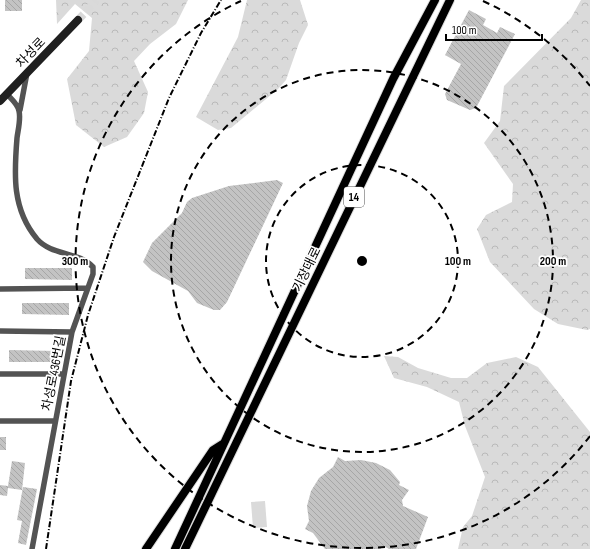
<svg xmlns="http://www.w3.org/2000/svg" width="590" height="549" font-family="'Sofia Sans Condensed','Noto Sans KR',sans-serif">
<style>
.forest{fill:url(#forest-crowns)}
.pitch{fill:#dadada}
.building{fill:url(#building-back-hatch)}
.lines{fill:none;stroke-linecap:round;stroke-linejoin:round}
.secondary-tunnel{stroke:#d9d9d9;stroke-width:8;stroke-dasharray:8 4;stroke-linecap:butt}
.primary-casing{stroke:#dbdbdb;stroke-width:10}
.minor{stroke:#535353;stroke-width:5.5}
.secondary{stroke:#202020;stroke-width:8}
.primary{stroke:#000;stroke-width:8}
.rail{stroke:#000;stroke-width:2;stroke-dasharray:6 2 1 2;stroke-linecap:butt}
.ring{fill:none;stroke:#000;stroke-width:2;stroke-dasharray:7 5}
.labels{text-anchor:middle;stroke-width:3.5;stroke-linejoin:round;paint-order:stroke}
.shield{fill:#fff;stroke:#4c4c4c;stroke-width:1}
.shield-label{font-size:12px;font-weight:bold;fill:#000}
.street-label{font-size:13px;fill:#000;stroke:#fff}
.centre{fill:#000;stroke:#fff;stroke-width:2}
.ring-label{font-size:12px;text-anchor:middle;font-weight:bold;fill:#000;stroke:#fff;stroke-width:3.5;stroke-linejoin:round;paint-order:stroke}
</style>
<defs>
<pattern id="forest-crowns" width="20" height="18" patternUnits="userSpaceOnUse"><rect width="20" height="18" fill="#dadada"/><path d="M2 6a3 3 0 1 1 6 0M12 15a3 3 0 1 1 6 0" fill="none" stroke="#b9b9b9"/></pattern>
<pattern id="building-back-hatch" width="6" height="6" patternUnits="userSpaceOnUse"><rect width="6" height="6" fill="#c3c3c3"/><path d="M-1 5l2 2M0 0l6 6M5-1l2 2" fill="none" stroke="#a6a6a6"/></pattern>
</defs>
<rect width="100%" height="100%" fill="#fff"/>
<path class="forest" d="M56 0H188L176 24 150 44 134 61 148 92 144 113 127 137 104 147 76 125 67 79 89 51 92 18 75 4 57 24Z
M247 0H300L308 25 299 43 286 80 278 89 231 128 218 130 196 117 238 37Z
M581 0H590V329L587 330 558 324 534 309 490 262 477 229 486 215 512 202 513 184 484 143 500 121 504 86 571 18Z
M384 356 398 357 418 368 451 378H467L487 363 516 357 538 367 590 432V549H458L463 527 472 516 485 477 465 426 459 402 427 387 394 378Z"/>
<path class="pitch" d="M265 501 267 527 253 528 251 502Z"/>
<path class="building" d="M5 0H22V11H5Z
M469 10 486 19 483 25 497 33 500 27 515 34 476 108 470 110 447 100 445 94 461 64 445 55Z
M277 180 283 183 227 302 220 310H214L197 303 188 291 152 271 143 262 152 243 182 213 187 202 192 198 229 186Z
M25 268H72V280L25 279Z
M22 303H69V315L22 314Z
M9 350 56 351V362H9Z
M0 437H6V450H0Z
M338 457 345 461 361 460 376 463 390 470 400 482 399 485 409 490 402 500 403 506 428 517 416 549H389L384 546 380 549H325L313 533 305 529 309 521 307 506 311 491 319 478 333 467Z
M12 461 25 463 22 490 8 488 7 496 0 495V485L8 486Z
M23 487 37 489 26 545 18 543 22 521 17 520Z"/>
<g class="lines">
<path class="secondary-tunnel" d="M78 20 97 0"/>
<g class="primary-casing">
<path id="primary" d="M146 549 213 450 224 443
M175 549 393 79 435 0
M185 549 450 0"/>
</g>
<path class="minor" d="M7 94C11 99 18 104 19 111 21 119 18 130 17 138 14 175 12 209 37 239 52 256 78 251 93 267V274L72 332 32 549
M20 110 27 73
M0 289 87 288
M0 331 72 332
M0 374H63
M0 421H55"/>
<path class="secondary" d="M0 101 78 20"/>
<use href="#primary" class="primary"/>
<path class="rail" d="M46 549 71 381 88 315 114 237 169 98 201 33 221 0"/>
</g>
<g class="ring">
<circle cx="362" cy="261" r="96"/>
<circle cx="362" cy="261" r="191"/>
<path d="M590 436A287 287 0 1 1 241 1M483 1A287 287 0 0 1 590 86"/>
</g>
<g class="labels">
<rect class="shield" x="344" y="187" width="20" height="20" rx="3"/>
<g class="shield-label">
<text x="354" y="201">14</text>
</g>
<g class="street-label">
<text transform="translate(30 52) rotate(-46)" y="5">차성로</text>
<text transform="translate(306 269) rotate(-64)" y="5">기장대로</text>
<text transform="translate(53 373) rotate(-79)" y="5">차성로436번길</text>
</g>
</g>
<circle cx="362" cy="261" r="6" class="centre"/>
<g class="ring-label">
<text x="458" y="265">100 m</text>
<text x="553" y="265">200 m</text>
<text x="75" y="265">300 m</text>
</g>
<path d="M446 34v6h96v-6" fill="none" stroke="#000000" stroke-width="2"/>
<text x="452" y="34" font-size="12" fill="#000000" stroke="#ffffff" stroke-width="3" paint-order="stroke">100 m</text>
</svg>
